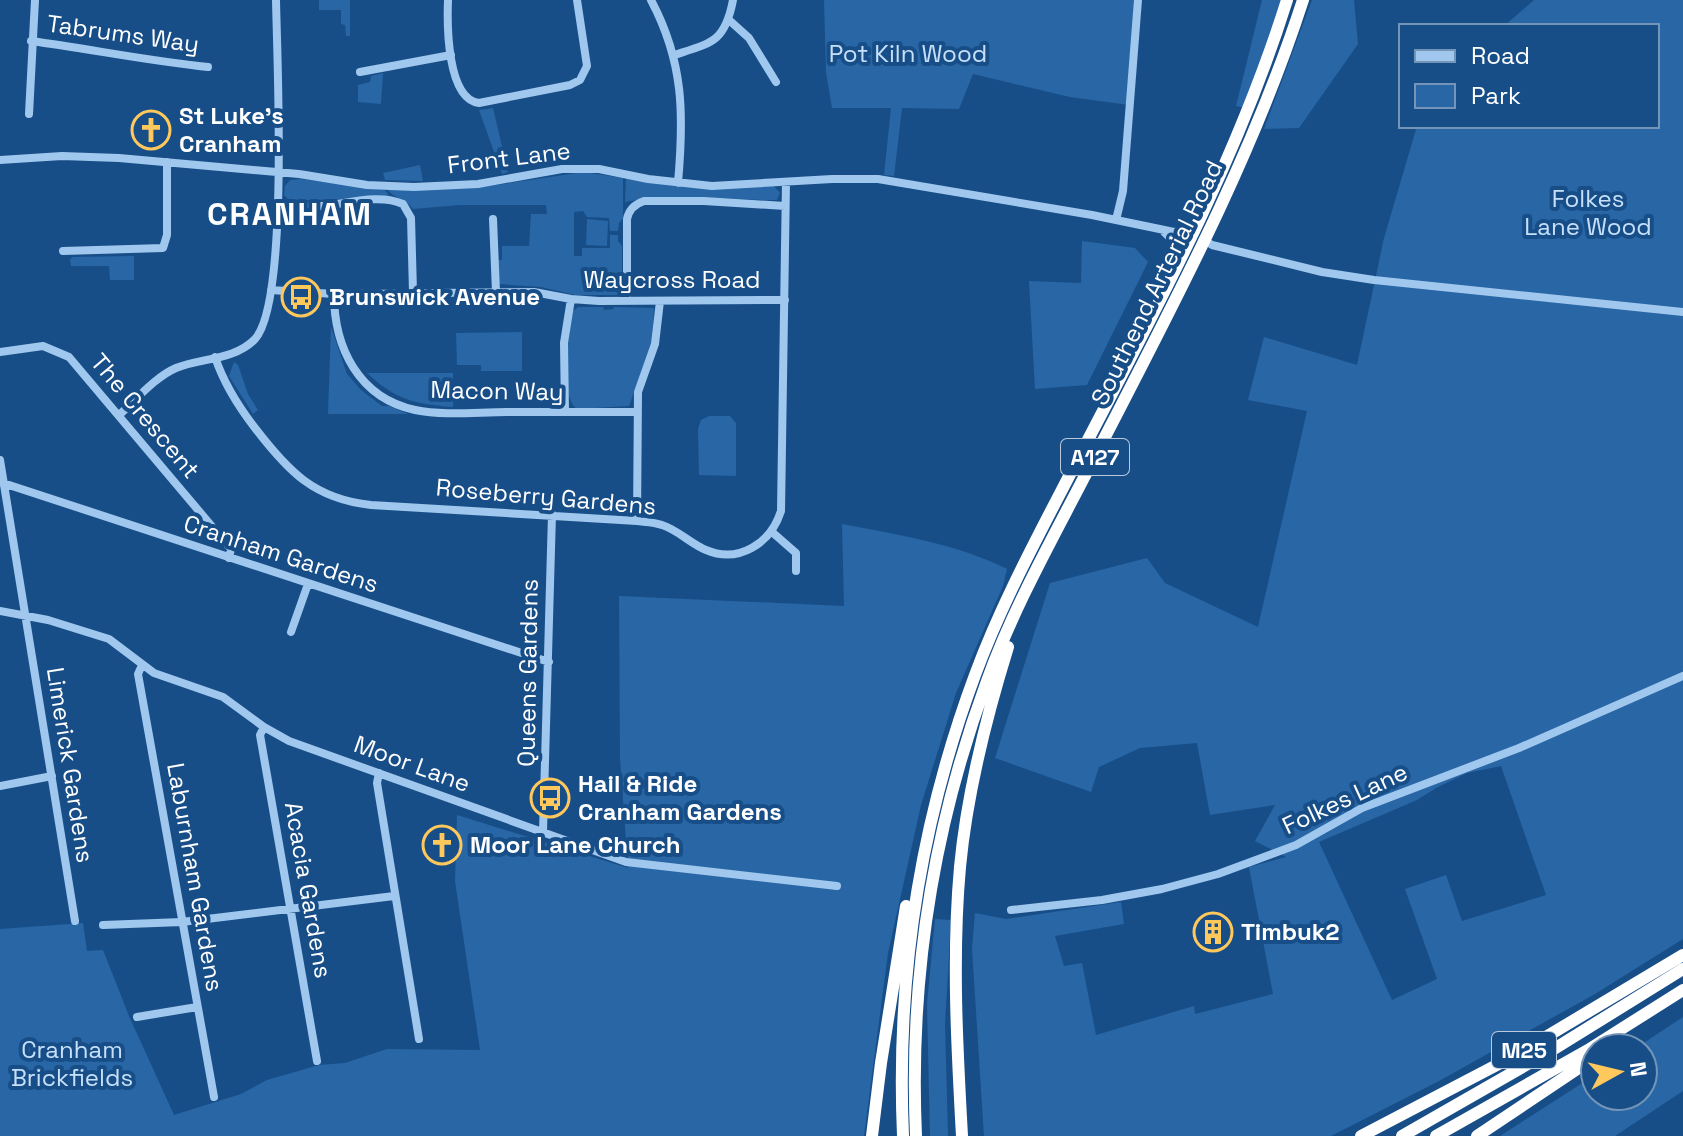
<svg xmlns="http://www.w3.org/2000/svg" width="1683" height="1136" font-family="'Space Grotesk',sans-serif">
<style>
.green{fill:#2866a6;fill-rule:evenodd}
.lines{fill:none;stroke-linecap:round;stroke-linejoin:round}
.minor{stroke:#a0c7ed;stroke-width:8}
.highway{stroke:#fff;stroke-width:12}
.labels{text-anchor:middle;stroke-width:8;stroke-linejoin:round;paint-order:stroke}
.shield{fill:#184e88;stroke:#bacadb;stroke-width:2}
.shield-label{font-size:22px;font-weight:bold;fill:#fff}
.street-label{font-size:24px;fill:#fff;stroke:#184e88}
.park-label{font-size:24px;fill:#c6e0fa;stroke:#184e88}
.poi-label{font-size:24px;font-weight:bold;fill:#fff;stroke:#184e88;text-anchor:start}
.district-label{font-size:32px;font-weight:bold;letter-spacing:2px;fill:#fff;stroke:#184e88}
</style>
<rect width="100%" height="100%" fill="#184e88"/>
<path class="green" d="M319 0H350V36H346L345 25 341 24V10H319Z
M824 0H1138L1129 105 1070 97 973 74 959 109 902 108 894 176 884 175 891 108H832L826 72Z
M1262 0H1282L1246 108 1236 106Z
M1312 0H1354L1358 44 1299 128 1264 129Z
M1534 0H1683V939L1595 994 1439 1081 1331 1136H984L972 949 975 913 1006 919 1121 902 1124 924 1055 936 1064 966 1082 963 1096 1035 1194 1006 1195 1014 1273 994 1249 867 1286 857 1255 841 1275 805 1210 815 1197 743 1140 748 1099 767 1091 792 995 758 1050 583 1147 558 1165 583 1258 627 1307 411 1248 400 1264 337 1357 365 1384 238 1417 126H1657V26H1504ZM1501 766 1546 895 1462 921 1446 875 1405 889 1437 979 1392 1000 1319 842 1417 800 1436 788 1467 773Z
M383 73 381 104 358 102V85L370 82 371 76Z
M493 108 508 172 502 174 479 110Z
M420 165 423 181 385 180 383 173Z
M583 172 623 178V218L619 223 618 231H610L609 218 587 217 583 211 574 212V256H582V248H610V235H618V241L622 246V290L618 295H575L541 287 499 284 497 260H502V246H529L531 214H547L546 205H460L413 209C405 198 394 199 387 189L476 188Z
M626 178 774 186 780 193 777 200H773C723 200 674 192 625 202Z
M300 179 385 190 390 197 290 201 284 195 285 186 290 180Z
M587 219 608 221 607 246 586 245Z
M1082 241 1135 248 1148 262 1087 385 1035 389 1029 281 1081 283Z
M134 256V280H110L109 266H71L70 259 73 257Z
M603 307 604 310 613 309 614 307 654 308 652 343 629 406 577 409C559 397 569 333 573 311L578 307Z
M331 327 347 374 361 390 382 406H389L408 414H328Z
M522 332V371H481V365H457L456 333Z
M234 362 238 365 248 394 258 410 253 414 229 376Z
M367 373H453V407C414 404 396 400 367 373Z
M709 416H730L736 423V476L699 475 698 429 701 420Z
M842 524C898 535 955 543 1007 569L1003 586 956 693 921 805 888 953 864 1136H0V929L83 923 87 951 103 950 129 1016 174 1115 241 1094 267 1080 319 1065 345 1063 387 1049 480 1050 455 881 457 815 628 868 620 758 619 596 844 606Z
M935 919 951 920 945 1024 948 1136H930L927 1004Z
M1683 1017V1091L1615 1136H1500L1595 1075V1096H1643V1048H1636Z"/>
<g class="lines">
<path class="minor" d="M448 0C447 25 447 99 479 103L570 85 580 80 587 66 577 0
M651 0C684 62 684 115 678 183
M729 20 749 38 776 82
M31 41C90 49 149 61 208 67
M674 55C712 43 725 42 733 0
M360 72 451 55
M29 114 35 0
M0 160 62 156 119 158 299 174 367 185 414 187 478 184 562 169H599L648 179 712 186 832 179H878L1092 215 1174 232 1184 231 1195 224
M277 204C292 205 307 208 322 206 347 204 378 193 403 204L411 218 413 292
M493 219 496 292
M1116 220 1123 191 1138 0
M1162 230 1172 240 1178 259
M1206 241 1212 245 1322 272 1374 280 1683 312
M63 251 163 248 167 235V162
M271 290 334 294 534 292 571 299 599 301 785 300
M334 294C334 348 359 398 415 410 444 416 477 412 507 412 550 412 593 412 636 412
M627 301V219C629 209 635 204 644 201H704L785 206
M0 352 43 346 69 357 231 549 229 558
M215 357C224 384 238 406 255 428 288 471 314 499 371 505L637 521C645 522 654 522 662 525 678 530 691 544 706 550 739 564 771 543 781 511L786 182
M565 412 564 343 571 299
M119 415C136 400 155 377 176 368 201 358 235 360 255 339 289 302 277 59 276 0
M0 460 75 921
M0 482 549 662
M637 521 638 392 655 344 660 301
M772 532 796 553V571
M0 611 48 620 109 639 154 673 223 697 264 727 289 741 626 862 837 886
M291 632 308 584
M142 665 138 674 214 1097
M264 727 260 735 317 1061
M379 773 377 783 419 1039
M0 786 52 776
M543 832 552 514
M1011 910 1102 900 1162 889 1218 874 1296 845 1362 808 1519 748 1683 676
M103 925 182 922 394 896
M137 1017 197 1007"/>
<path class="highway" d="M872 1136 881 1063 906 906
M903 1136C896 979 920 823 975 675 1003 599 1043 527 1080 455 1157 307 1237 160 1287 0
M916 1136C909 980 933 827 987 681 1014 606 1054 536 1090 466 1168 314 1250 164 1303 0
M962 1136C957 1047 952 956 960 867 967 792 986 718 1008 647
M1361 1136 1514 1056 1683 955
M1402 1136 1554 1049 1683 969
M1436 1136 1588 1050 1683 990
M1477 1136 1595 1057"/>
</g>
<defs>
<g id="church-ring" transform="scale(2)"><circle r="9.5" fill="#184e88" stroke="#ffc85c" stroke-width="1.5"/><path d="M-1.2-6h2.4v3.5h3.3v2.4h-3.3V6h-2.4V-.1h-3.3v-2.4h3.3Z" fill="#ffc85c"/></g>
<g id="bus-ring" transform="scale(2)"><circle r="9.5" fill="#184e88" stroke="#ffc85c" stroke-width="1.5"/><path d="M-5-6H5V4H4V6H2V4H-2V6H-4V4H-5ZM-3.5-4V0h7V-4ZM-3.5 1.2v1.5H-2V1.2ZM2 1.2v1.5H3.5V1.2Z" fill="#ffc85c"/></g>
<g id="building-ring" transform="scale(2)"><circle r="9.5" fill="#184e88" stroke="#ffc85c" stroke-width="1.5"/><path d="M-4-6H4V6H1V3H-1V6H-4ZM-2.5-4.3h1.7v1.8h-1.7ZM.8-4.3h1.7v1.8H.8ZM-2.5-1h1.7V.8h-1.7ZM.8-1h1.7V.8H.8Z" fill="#ffc85c"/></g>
</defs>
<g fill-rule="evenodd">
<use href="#church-ring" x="151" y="130"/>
<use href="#bus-ring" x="301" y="297"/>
<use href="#bus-ring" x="550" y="798"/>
<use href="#church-ring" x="442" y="845"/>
<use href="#building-ring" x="1213" y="932"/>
</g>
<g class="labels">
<g class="shield">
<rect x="1061" y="439" width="68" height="36" rx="6"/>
<rect x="1492" y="1032" width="64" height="36" rx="6"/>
</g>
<g class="shield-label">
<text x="1095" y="465">A127</text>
<text x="1524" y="1058">M25</text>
</g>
<g class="street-label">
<text transform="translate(123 34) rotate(8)" y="8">Tabrums Way</text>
<text transform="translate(509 158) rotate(-7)" y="8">Front Lane</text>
<text x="672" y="288">Waycross Road</text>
<text transform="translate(1157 283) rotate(-64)" y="8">Southend Arterial Road</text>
<text transform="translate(497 391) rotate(1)" y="8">Macon Way</text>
<text transform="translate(145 416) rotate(50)" y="8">The Crescent</text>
<text transform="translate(546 497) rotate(5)" y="8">Roseberry Gardens</text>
<text transform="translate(281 554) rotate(18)" y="8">Cranham Gardens</text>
<text transform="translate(528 673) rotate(-89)" y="8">Queens Gardens</text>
<text transform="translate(412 764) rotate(20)" y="8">Moor Lane</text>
<text transform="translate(70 765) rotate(81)" y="8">Limerick Gardens</text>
<text transform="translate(1345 799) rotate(-25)" y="8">Folkes Lane</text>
<text transform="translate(195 877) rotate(80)" y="8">Laburnham Gardens</text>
<text transform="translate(308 890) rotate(80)" y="8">Acacia Gardens</text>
</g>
<g class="park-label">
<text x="908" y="62">Pot Kiln Wood</text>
<text x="1588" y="207">Folkes<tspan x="1588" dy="28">Lane Wood</tspan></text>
<text x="72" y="1058">Cranham<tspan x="72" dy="28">Brickfields</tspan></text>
</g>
<g class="poi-label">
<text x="179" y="124">St Luke's<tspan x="179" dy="28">Cranham</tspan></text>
<text x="329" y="305">Brunswick Avenue</text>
<text x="578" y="792">Hail &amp; Ride<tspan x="578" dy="28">Cranham Gardens</tspan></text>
<text x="470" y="853">Moor Lane Church</text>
<text x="1241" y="940">Timbuk2</text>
</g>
<g class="district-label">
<text x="290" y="225">CRANHAM</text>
</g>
</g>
<rect x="1399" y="24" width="260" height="104" fill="#184e88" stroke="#7495b8" stroke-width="2"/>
<rect x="1415" y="50" width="40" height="12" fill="#a0c7ed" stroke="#7495b8" stroke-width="2"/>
<text x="1471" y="64" font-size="24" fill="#ffffff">Road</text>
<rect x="1415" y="84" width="40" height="24" fill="#2866a6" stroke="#7495b8" stroke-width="2"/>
<text x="1471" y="104" font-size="24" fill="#ffffff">Park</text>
<g transform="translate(1619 1072) rotate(82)"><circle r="38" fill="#184e88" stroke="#7495b8" stroke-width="2"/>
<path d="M0-6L14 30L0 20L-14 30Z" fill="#ffc85c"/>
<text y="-12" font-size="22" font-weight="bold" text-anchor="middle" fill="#ffffff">N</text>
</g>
</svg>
